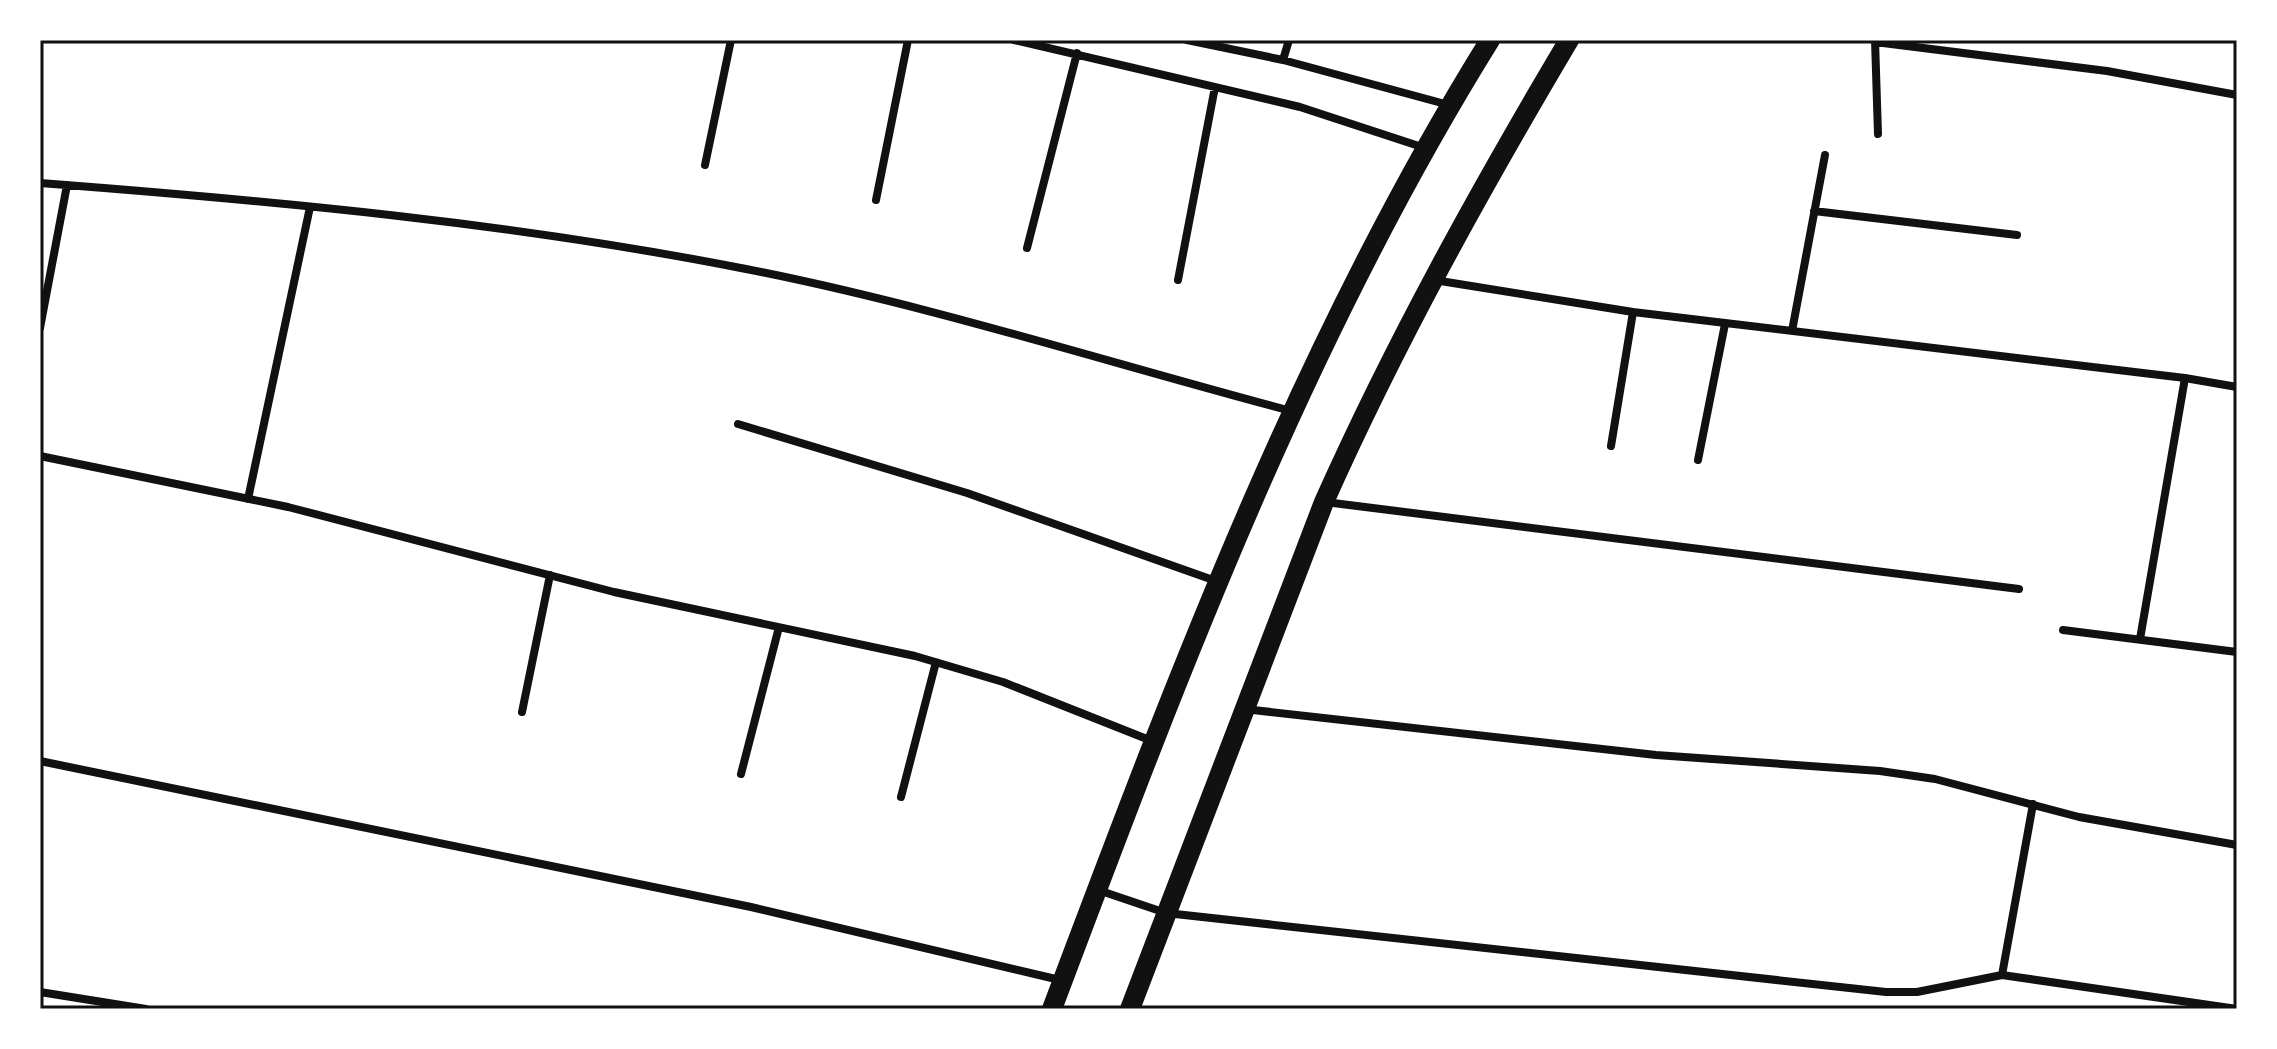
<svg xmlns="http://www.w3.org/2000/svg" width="2277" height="1049" font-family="'Golos Text',sans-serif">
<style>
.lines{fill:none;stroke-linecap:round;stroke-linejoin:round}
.minor{stroke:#111;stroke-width:8}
.primary{stroke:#111;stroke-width:20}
.neatline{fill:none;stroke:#111;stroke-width:3}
</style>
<rect width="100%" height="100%" fill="#fff"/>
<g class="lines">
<path class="minor" d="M1014 40 1300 107 1425 148
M1187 40 1283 60 1449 105
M1875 40 1878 134
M1875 42 2107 71 2237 95
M1283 60 1289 40
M705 165 731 40
M40 183C276 201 513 223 746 269 930 305 1109 363 1291 411
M876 200 908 40
M1814 211 2017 235
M1027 248 1077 53
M1178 280 1215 87
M1434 280 1633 312 2185 378 2237 387
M40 328 67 185
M1792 331 1825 155
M738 424 967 493 1216 581
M1611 446 1633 312
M40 456 288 507 614 592 915 656 1003 682 1152 741
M1698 460 1725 324
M248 499 310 207
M1325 502 2019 589
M2063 630 2237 652
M2140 639 2185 378
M1244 709 1656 755 1880 771 1935 779 2079 817 2237 845
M522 712 550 575
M40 761 751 907 1060 980
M741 774 779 627
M901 797 936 662
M1098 890 1166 913 1886 992H1917L2002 975 2237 1009
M2002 975 2033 804
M40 992 146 1009"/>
<path class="primary" d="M1052 1009C1177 677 1302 342 1490 40
M1130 1009 1324 502C1395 343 1480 190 1569 40"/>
</g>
<rect width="2277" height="1049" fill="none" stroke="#ffffff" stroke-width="84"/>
<rect x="42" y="42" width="2193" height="965" class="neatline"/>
</svg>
